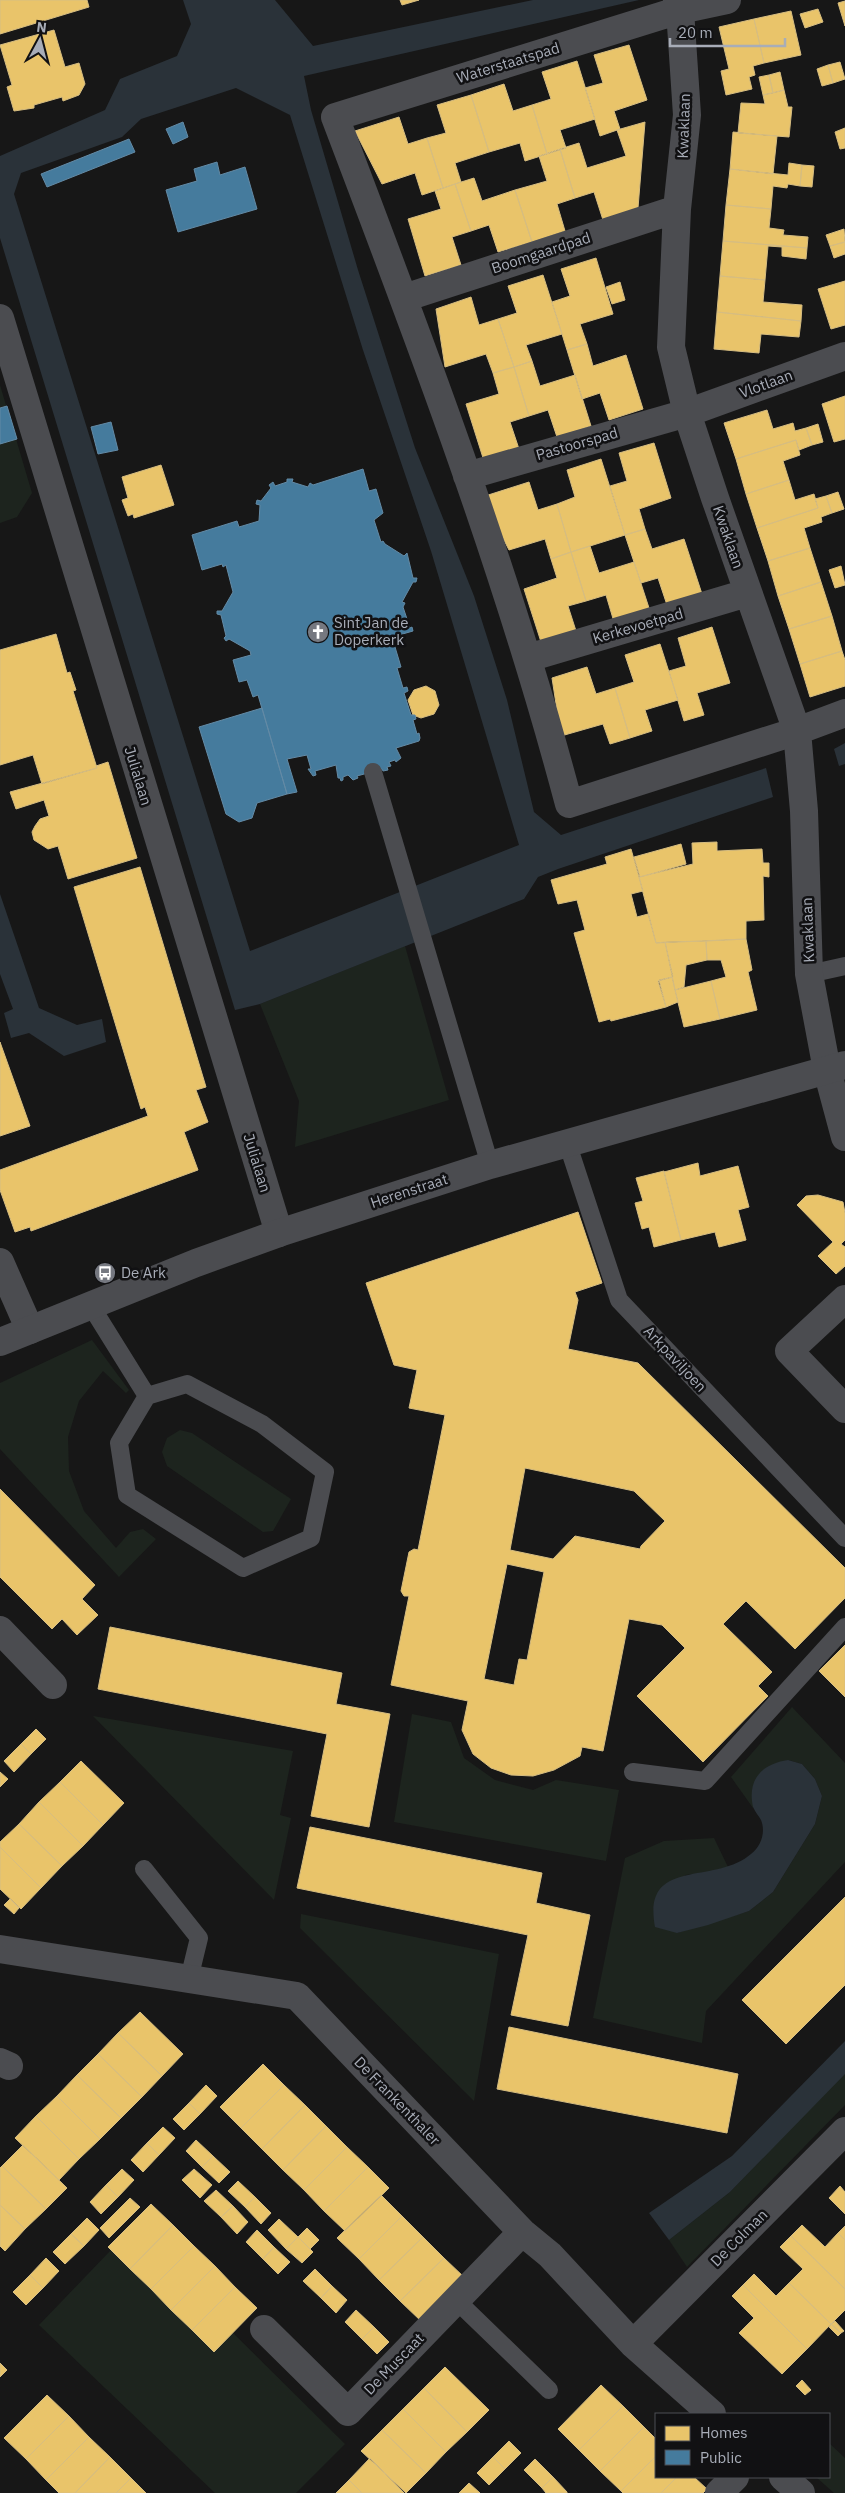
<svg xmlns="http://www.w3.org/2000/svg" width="845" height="2493" font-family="'IBM Plex Sans',sans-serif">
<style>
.green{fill:#1d241e}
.water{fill:#2a3239;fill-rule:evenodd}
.homes{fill:#e9c46a;stroke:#d6bd81;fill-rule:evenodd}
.public{fill:#457b9d;stroke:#638aa5}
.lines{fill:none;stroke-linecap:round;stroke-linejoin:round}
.service{stroke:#4b4c50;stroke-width:18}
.minor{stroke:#4b4c50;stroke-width:28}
.tertiary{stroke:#4b4c50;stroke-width:28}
.labels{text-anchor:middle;stroke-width:5;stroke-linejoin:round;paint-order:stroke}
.street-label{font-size:15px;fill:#a8adb8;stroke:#111113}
.poi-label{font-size:15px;fill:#a8adb8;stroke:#111113;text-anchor:start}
</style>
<rect width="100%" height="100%" fill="#171717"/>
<path class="green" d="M0 385 32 493 17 517 0 523Z
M405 946 449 1100 295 1147 299 1101 260 1004Z
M92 1340 129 1390 126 1393 103 1371 79 1401 68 1437 69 1471 84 1511 116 1548 130 1532 143 1529 156 1539 119 1577 0 1449V1383Z
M180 1430 192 1433 291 1499 273 1531 263 1532 167 1466 162 1452 167 1438Z
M792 1707 845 1763V1862L706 2011 702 2043 593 2018 625 1858 664 1841 714 1838 728 1867 712 1872 685 1875 677 1933 749 1911 773 1892 815 1824 822 1796 815 1779 802 1764 788 1760 754 1783 753 1808 731 1777Z
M412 1714 451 1722 464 1758 495 1780 533 1790 556 1780 619 1790 606 1861 394 1822Z
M93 1716 293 1751 280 1815 291 1818 274 1900Z
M301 1914 499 1954 474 2101 300 1928Z
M845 2072V2105L687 2267 669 2240 730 2192Z
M111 2250 200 2336 222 2322 345 2444 296 2493H215L39 2325Z
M829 2443 845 2458V2493H834L816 2477H829Z"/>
<path class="water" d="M183 0H275L313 46 533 0H639L304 76 311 110 358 270 415 448 474 596 507 700 534 812 561 835 766 768 773 797 558 869 538 877 524 899 260 1004 235 1010 0 238V156L105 110 120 79 177 56 191 24ZM236 88 290 115 363 350 431 551 519 845 250 951 14 194 21 173 122 137 141 119Z
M845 743V764L839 766 834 749Z
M0 894 39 1008 77 1025 102 1019 106 1042 64 1056 29 1033 11 1038 4 1013 13 1009 0 974Z
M788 1760 802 1764 815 1779 822 1796 815 1824 773 1892 749 1911 708 1925 677 1933 655 1927C642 1856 714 1886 751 1854 761 1847 766 1832 761 1820 759 1816 755 1812 753 1807 747 1779 762 1764 788 1760Z
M845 2041V2074L730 2192 669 2240 649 2213 732 2156Z"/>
<path class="homes" d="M0 0H87L89 7 0 34Z
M400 0H419L402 5Z
M845 1V26L838 3Z
M818 9 823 22 805 28 800 14Z
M791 11 801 55 764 63 754 19Z
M754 19 764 63 753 66 755 75 749 77 752 89 726 95 721 71 729 69 719 27Z
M54 30 65 67 79 63 85 84 79 95 63 101 62 97 34 105V108L14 111 7 87 12 85 0 45Z
M629 45 647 100 614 111 620 129 600 136 585 88 603 83 594 55Z
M577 61 595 119 560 130 566 148 547 154 532 105 551 99 542 72Z
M840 62 845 79 833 83 828 65Z
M828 65 833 83 822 86 817 69Z
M780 72 784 90 773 93 769 75Z
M769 75 773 93 763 95 759 77Z
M504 84 513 111 532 105 547 154 525 161 520 143 489 152 471 95Z
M784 90 788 107H792L789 137 738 133 741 103 765 104 763 95Z
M471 95 489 152 455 163 461 182 443 188 427 138 446 133 437 105Z
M399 117 408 144 427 138 443 188 422 195 415 173 382 184 355 131Z
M645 122 638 208 603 220 594 192 575 198 560 149 579 143 587 168 626 156 617 130Z
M845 128V148L840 149 835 132Z
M733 132 777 136 773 174 730 169Z
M560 149 575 198 557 204 565 231 532 242 515 190 547 181 539 156Z
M789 163 802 165 800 186 788 184 787 188 773 186 771 209 726 205 730 169 788 175Z
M802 165 814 166 812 187 800 186Z
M474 178 482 201 515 190 532 242 498 252 489 225 471 231 455 184Z
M455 184 471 231 452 237 461 265 425 276 408 219 441 209 435 191Z
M726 205 771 209 769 228 784 230 783 235 808 237 807 248 723 241Z
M844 229 845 242 830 246 826 235Z
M723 241 807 248 806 259 782 256V247L768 246 765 280 720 276Z
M845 242V254L834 258 830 246Z
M596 258 613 314 580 324 587 344 567 350 552 302 570 296 561 269Z
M543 275 562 334 526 345 532 361 514 367 498 319 517 313 508 286Z
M720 276 765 280 763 302 802 305 801 321 717 312Z
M845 281V325L831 329 818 289Z
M620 282 625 300 612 304 606 287Z
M471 297 479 325 498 319 514 367 493 373 486 354 445 367 436 309Z
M717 312 801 321 799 337 761 334 759 353 714 349Z
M587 344 593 366 626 355 643 409 609 420 600 393 582 399 567 350Z
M532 361 540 386 575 375 591 426 557 437 548 410 529 416 514 367Z
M514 367 529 416 510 422 519 449 484 461 466 404 499 394 493 373Z
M845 396V439L834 442 822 404Z
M767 410 773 429 793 423 795 431 806 428 812 445 799 450 796 440 736 459 724 423Z
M818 424 823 442 812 445 806 428Z
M796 440 800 455 783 461 789 480 746 494 736 459Z
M654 443 671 498 639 509 645 529 625 535 610 486 627 481 619 453Z
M601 459 625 535 571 552 557 504 575 497 567 470Z
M161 465 174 505 134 518 133 514 128 516 122 500 128 498 122 477Z
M789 480 795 500 814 494 818 508 757 528 746 494Z
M529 482 538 510 557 504 571 552 551 559 545 539 509 550 482 497Z
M838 492 844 509 832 513 826 496Z
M826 496 832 513 821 517 822 522 804 528 810 548 768 561 757 528 818 508 815 499Z
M645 529 652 549 684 539 702 594 667 605 658 578 641 583 625 535Z
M590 546 599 573 634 562 650 611 614 622 606 595 586 601 571 552Z
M810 548 821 582 778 596 768 561Z
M571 552 586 601 568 606 577 634 542 645 524 589 557 578 551 559Z
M841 566 845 585 835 588 829 570Z
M821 582 832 616 789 629 778 596Z
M832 616 842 651 800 664 789 629Z
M712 627 730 683 697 693 704 715 684 721 669 671 686 666 678 638Z
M56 634 67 673 70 672 76 690 73 691 97 768 42 784 33 755 0 765V650Z
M660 644 678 700 645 710 652 731 630 738 615 688 634 682 625 655Z
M842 651 845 660V686L810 697 800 664Z
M587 667 596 694 615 688 630 738 610 744 603 724 561 736 552 678Z
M426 686 435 691 439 705 434 714 421 718 413 715 408 700 414 690Z
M108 762 137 858 68 879 58 846 48 849 34 840 32 832 35 826 40 819 49 816 44 800 16 809 10 792 97 768 96 766Z
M717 842V851L762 849 763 863H769V877L763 876 764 920 746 921V939L656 943 639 877 693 864 692 843Z
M681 844 686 864 640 877 634 857Z
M631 849 643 891 631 894 637 917 648 914 656 943 665 942 673 977 658 981 666 1007 611 1021 610 1019 599 1022 574 933 585 930 577 900 558 904 551 880 607 864 605 857Z
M140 867 206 1087 196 1090 208 1122 184 1132 198 1170 31 1231 30 1227 15 1232 0 1190V1170L148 1116 145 1107 141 1109 74 887Z
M746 939 752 970 748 972 757 1010 720 1019 711 981 726 977 721 960H707L706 941Z
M706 941 707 960 686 965 684 987 675 990 665 942Z
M672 977 678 1002 666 1007 659 980Z
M711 981 720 1019 684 1027 675 990Z
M0 1042 30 1126 0 1136Z
M698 1163 700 1176 738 1166 749 1207 738 1210 746 1240 719 1247 715 1232 681 1240 664 1172Z
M664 1171 681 1240 654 1247 649 1227 642 1229 635 1203 643 1201 636 1178Z
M818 1195 843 1202 845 1213V1240L841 1244 845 1247V1266L836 1274 818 1256 833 1242 797 1205 806 1196Z
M578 1212 602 1283 575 1292 578 1300 568 1349 638 1363 845 1568V1598L795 1649 746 1601 723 1624 772 1672 758 1686 768 1696 703 1762 637 1696 685 1648 662 1625 629 1619 603 1751 582 1747 580 1756 554 1770 533 1776 511 1775 491 1768 473 1754 462 1730 468 1701 391 1685 409 1596H404L401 1591 409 1552 414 1549 418 1550 445 1415 409 1408 417 1370 394 1365 366 1283ZM525 1468 634 1491 665 1521 641 1546 640 1549 575 1536 553 1559 510 1550ZM507 1564 544 1572 527 1660 519 1659 514 1685 484 1679Z
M0 1489 95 1585 82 1599 98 1615 77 1635 62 1619 52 1629 0 1577Z
M110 1627 342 1673 336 1704 390 1714 369 1827 311 1816 327 1734 98 1689Z
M845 1645V1697L819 1671Z
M36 1729 46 1739 31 1754 21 1744Z
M21 1744 31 1754 14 1772 4 1761Z
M81 1761 124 1803 103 1825 60 1782Z
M0 1772 8 1779 0 1787Z
M60 1782 103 1825 83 1846 39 1802Z
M39 1802 83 1846 62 1866 19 1824Z
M19 1824 62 1866 41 1888 0 1847V1842Z
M310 1827 542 1873 536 1903 590 1915 568 2026 511 2015 528 1935 297 1888Z
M0 1847 41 1888 21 1909 0 1889Z
M845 1897V1985L786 2044 742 2000Z
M10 1899 19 1908 14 1914 4 1905Z
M140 2012 183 2054 162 2076 118 2033Z
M509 2027 738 2074 727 2133 497 2089Z
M118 2033 162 2076 142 2097 98 2054Z
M98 2054 142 2097 121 2118 77 2075Z
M263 2064 284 2085 241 2128 220 2107Z
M77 2075 121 2118 100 2139 57 2096Z
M206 2085 217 2096 200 2114 189 2103Z
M284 2085 305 2105 262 2149 241 2128Z
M57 2096 100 2139 79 2159 36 2116Z
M189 2103 200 2114 184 2130 173 2119Z
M305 2105 326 2126 283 2170 262 2149Z
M36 2116 79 2159 59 2180 15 2138Z
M326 2126 347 2147 304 2190 283 2170Z
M163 2127 175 2138 159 2155 147 2143Z
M196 2140 213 2156 202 2167 186 2151Z
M147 2143 159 2155 143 2172 131 2160Z
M23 2145 67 2188 46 2209 2 2166Z
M347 2147 368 2167 324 2211 304 2190Z
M213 2156 230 2172 219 2183 202 2167Z
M2 2166 46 2209 25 2229 0 2205V2168Z
M368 2167 389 2188 345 2231 324 2211Z
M122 2169 134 2180 118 2197 106 2185Z
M194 2169 212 2185 200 2198 182 2180Z
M238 2181 255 2197 245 2207 228 2191Z
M106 2185 118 2197 101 2214 90 2202Z
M840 2186 845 2192V2214L829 2198Z
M216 2190 233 2206 221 2217 204 2201Z
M381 2195 402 2216 359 2259 337 2238Z
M255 2197 271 2213 261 2224 245 2207Z
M130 2198 140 2207 109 2238 100 2228Z
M151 2204 173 2225 130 2269 108 2247Z
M0 2205 25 2229 5 2251 0 2246Z
M233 2206 248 2222 237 2234 221 2217Z
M402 2216 423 2237 379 2280 359 2259Z
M87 2218 99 2230 84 2246 71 2234Z
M279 2219 298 2237 286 2249 268 2230Z
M173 2225 194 2246 151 2289 130 2269Z
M802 2225 825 2247 838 2233 845 2240V2289L791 2236Z
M845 2226V2240L838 2233Z
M307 2228 319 2240 310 2249 298 2237Z
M257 2230 274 2247 263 2259 246 2242Z
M71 2234 84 2246 65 2264 53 2252Z
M791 2236 845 2289V2310L831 2324 789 2283 803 2269 780 2247Z
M298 2237 313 2252 302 2263 286 2249Z
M423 2237 444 2258 400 2301 379 2280Z
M194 2246 215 2266 171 2310 151 2289Z
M274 2247 290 2262 278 2274 263 2259Z
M46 2258 59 2271 43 2288 30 2275Z
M444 2258 465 2278 422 2322 400 2301Z
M215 2266 235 2287 192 2330 171 2310Z
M315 2269 332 2286 321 2298 303 2281Z
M754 2274 776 2296 789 2283 831 2324 807 2349 743 2285Z
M30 2275 43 2288 26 2305 13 2292Z
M743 2285 807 2349 782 2374 739 2333 754 2318 732 2296Z
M332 2286 347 2300 336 2313 321 2298Z
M235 2287 257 2308 214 2352 192 2330Z
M356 2310 374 2327 362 2339 345 2322Z
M835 2321 844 2331 841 2333 831 2324Z
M831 2324 841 2333 838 2336 829 2327Z
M374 2327 389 2342 377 2354 362 2339Z
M0 2363 7 2370 0 2377Z
M445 2367 489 2410 467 2432 424 2388Z
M802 2380 811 2390 805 2395 796 2386Z
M601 2385 623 2406 579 2450 558 2429Z
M424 2388 467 2432 446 2452 403 2409Z
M47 2395 69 2416 26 2459 4 2438Z
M623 2406 644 2427 600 2471 579 2450Z
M403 2409 446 2452 426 2473 382 2430Z
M69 2416 89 2437 46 2480 26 2459Z
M644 2427 656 2439V2456L621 2491 600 2471Z
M382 2430 426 2473 406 2493 361 2451Z
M89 2437 110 2457 75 2493H59L46 2480Z
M509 2441 521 2453 505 2469 493 2457Z
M656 2456V2477H677L661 2493H623L621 2491Z
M110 2457 131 2478 116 2493H75Z
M493 2457 505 2469 489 2485 477 2473Z
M370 2458 404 2493H362L349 2480Z
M535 2459 553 2477 542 2488 524 2470Z
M553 2477 567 2492V2493H546L542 2488Z
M677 2477H694L707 2489 703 2493H661Z
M131 2478 146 2493H116Z
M349 2480 362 2493H336Z
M469 2483 480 2493H459Z"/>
<path class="public" d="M183 122 188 137 173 144 166 129Z
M129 139 135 152 47 187 41 174Z
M217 162 220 175 245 167 257 209 178 232 166 190 197 181 194 169Z
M7 406 17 439 0 444V408Z
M111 422 118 450 98 454 91 427Z
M363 469 369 491 376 489 383 513 374 520 381 542 383 541 385 544 404 556 407 553 413 578H417L416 582H413L402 602 405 603 403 607 410 628 412 627 413 631 392 637 401 667 397 668 403 688 407 687 408 691 404 693 411 715H415L416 719 413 720 417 734 419 733 420 738 419 741 396 748 401 758 396 762 395 760 389 762 391 766 387 767 388 770 383 771 382 769 357 776 358 778 353 780 348 775 343 777V780L341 781 340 778H338L336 765 315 771 316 775 313 776 308 769H311L307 755 287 759 297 792 287 794 258 695 253 697 247 680 239 682 233 660 251 655 250 651 229 639 226 641 224 638 226 636 221 615 217 614V611H222L233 592 226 565 223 567 222 564 202 570 192 535 237 521 239 527 259 521 260 505 256 504 257 500 261 501 271 488 269 485 273 482 275 486 287 482V479H293L292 482 308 487 310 483 313 485Z
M262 708 287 794 257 803 252 818 239 822 226 814 199 727Z"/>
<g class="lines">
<path class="service" d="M373 772 490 1165
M809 974 845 966
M567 1142 619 1300 845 1538
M91 1306 147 1396
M187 1384 262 1424 325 1472 311 1538 243 1568 127 1495 119 1443 147 1396Z
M633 1772 705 1781 845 1627
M144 1869 199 1938 189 1979
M456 2300 549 2390"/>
<path class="minor" d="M677 0 680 10 687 115 677 209 671 347 687 413 715 498 797 731 804 811 809 974 827 1070 845 1137
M727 0 680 10 335 117C421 343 507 570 569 804L797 731 845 713
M404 298 677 209
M0 318 279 1233
M467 476 687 413 845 356
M528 658 747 593
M0 1262 30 1330
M845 1299 789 1351 845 1409
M0 1630 53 1685
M0 1949 297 1996 522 2232 550 2255 633 2344 712 2414
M0 2062 9 2066
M264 2329 348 2412 522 2232
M633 2344 845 2131
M783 2477 801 2493
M719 2493 735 2477"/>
<path class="tertiary" d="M0 1342 196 1263 279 1233 490 1165 845 1065"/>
</g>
<defs>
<g id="church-disc" transform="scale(1.125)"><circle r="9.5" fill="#757880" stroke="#111113"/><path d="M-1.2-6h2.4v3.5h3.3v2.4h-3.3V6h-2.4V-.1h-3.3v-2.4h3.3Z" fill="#fff"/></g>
<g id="bus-disc" transform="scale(1.125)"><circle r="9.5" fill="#757880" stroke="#111113"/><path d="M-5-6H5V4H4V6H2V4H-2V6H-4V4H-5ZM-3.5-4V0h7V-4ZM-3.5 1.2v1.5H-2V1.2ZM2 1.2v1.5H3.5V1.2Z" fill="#fff"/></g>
</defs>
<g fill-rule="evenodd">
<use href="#church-disc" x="318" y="632"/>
<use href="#bus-disc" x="105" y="1273"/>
</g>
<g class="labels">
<g class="street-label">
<text transform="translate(508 63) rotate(-17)" y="5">Waterstaatspad</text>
<text transform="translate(684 126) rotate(-88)" y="5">Kwaklaan</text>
<text transform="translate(541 253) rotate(-18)" y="5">Boomgaardpad</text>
<text transform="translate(766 384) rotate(-20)" y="5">Vlotlaan</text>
<text transform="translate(577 444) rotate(-16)" y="5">Pastoorspad</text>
<text transform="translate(728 537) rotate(71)" y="5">Kwaklaan</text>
<text transform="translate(638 626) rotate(-16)" y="5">Kerkevoetpad</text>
<text transform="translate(138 776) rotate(73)" y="5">Julialaan</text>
<text transform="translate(808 930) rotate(-92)" y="5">Kwaklaan</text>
<text transform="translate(257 1163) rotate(73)" y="5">Julialaan</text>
<text transform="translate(409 1191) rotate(-18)" y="5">Herenstraat</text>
<text transform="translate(675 1359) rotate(47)" y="5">Arkpaviljoen</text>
<text transform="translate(397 2101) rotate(46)" y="5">De Frankenthaler</text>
<text transform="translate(739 2238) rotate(-45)" y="5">De Colman</text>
<text transform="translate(394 2364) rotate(-46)" y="5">De Muscaat</text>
</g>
<g class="poi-label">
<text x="334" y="628">Sint Jan de<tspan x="334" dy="17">Doperkerk</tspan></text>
<text x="121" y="1278">De Ark</text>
</g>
</g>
<rect x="655" y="2413" width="175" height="65" fill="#111113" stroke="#4d4f55"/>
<rect x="665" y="2426" width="25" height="15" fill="#e9c46a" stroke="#4d4f55"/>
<text x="700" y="2438" font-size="15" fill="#a8adb8">Homes</text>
<rect x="665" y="2450" width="25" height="15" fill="#457b9d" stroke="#4d4f55"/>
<text x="700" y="2463" font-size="15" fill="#a8adb8">Public</text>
<g transform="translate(40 40) rotate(7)" stroke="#111113" stroke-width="4" paint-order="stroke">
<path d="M0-4L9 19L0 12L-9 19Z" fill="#a8adb8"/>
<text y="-8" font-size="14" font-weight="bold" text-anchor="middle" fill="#a8adb8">N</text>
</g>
<path d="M670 38v8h115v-8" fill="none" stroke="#a8adb8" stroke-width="2.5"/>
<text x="678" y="38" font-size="15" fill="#a8adb8" stroke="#111113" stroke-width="4" paint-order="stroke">20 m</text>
</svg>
